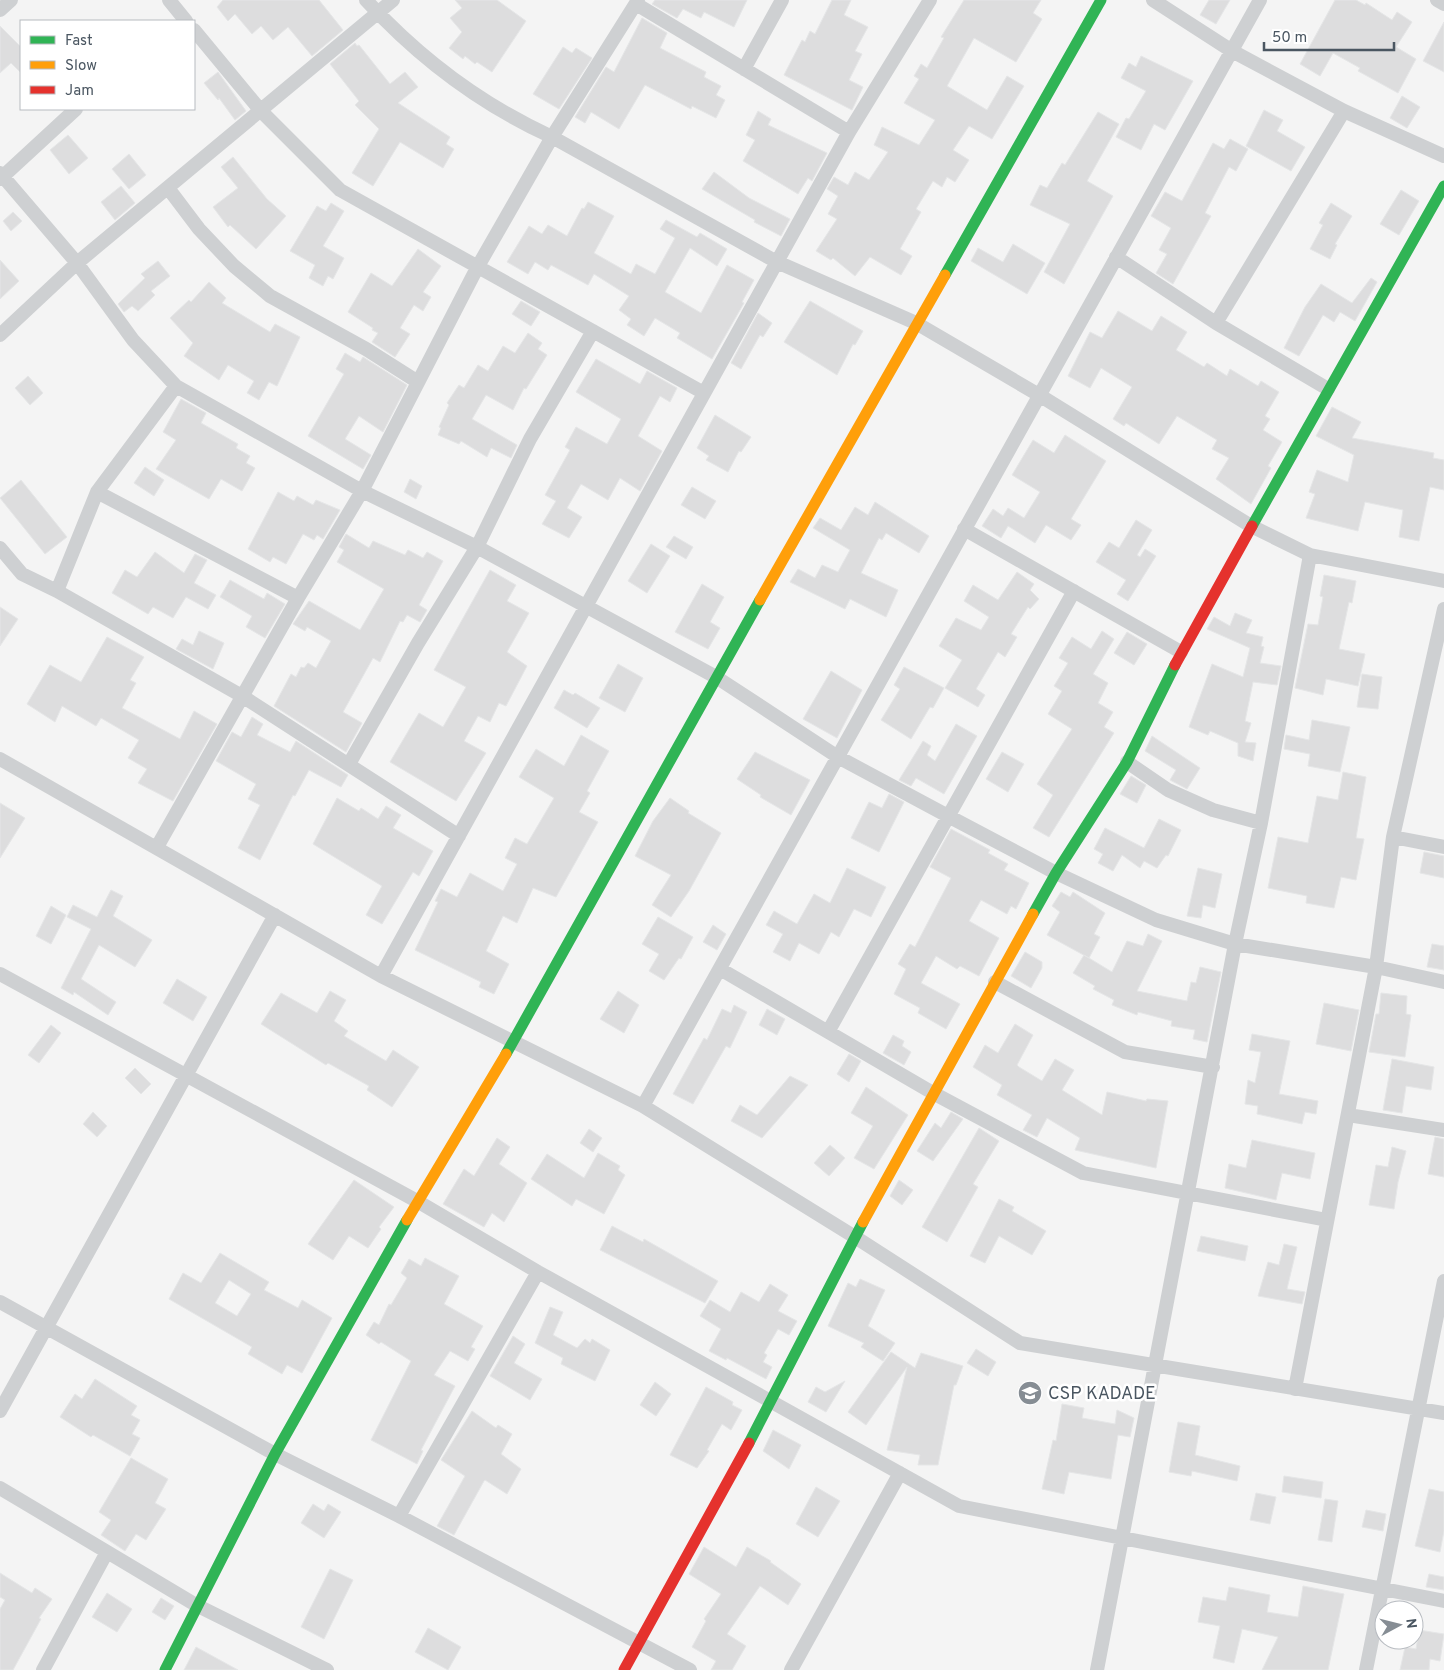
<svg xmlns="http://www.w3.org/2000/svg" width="1444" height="1670" font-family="Overpass,sans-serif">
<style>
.building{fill:#ddddde;stroke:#e5e6e7;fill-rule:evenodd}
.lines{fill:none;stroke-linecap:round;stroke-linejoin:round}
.street{stroke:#ced0d2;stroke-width:14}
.fast{stroke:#30b455;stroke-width:11}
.slow{stroke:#ff9f0a;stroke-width:11}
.jam{stroke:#e5322d;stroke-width:11}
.labels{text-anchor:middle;stroke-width:5;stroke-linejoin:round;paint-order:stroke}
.poi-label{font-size:18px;fill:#4a5661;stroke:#fff;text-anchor:start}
</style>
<rect width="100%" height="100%" fill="#f4f4f4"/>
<path class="building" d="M223 0H319L343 30 312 56 288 27 273 40 261 26 252 34 235 14 228 21 217 7Z
M455 0H497L526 21 492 72 477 62 475 64 465 56 463 59 449 48 462 32 450 18 462 8Z
M655 0H747L734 27 704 12 701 18 683 9 677 18 652 4Z
M832 0H851L844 15 868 27 855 51 862 54 849 80 863 87 852 110 784 75 802 40 805 42 810 31 815 34Z
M964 0H1041L1033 13 1042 19 1016 62 974 38 947 86 987 110 1007 76 1024 86 992 139 969 126 953 150 969 160 955 182 947 177 942 187 933 181 916 209 921 212 900 249 912 256 901 275 870 257 855 276 833 258 831 260 816 251 837 219 828 214 838 196 827 189 834 177 848 185 855 172 869 180 888 152 874 145 882 127 919 145 935 120 904 103 919 79 914 76 921 64 927 68 944 38 941 37Z
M1209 0H1230L1216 24 1200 15Z
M1335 0H1356L1365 5 1366 3 1392 20 1397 12 1412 22 1396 47 1416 59 1398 93 1358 71 1360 68 1333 53 1320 76 1300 64Z
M642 18 667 33 660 48 706 72 704 77 721 86 716 95 725 100 716 118 692 106 691 109 645 85 619 129 591 112 585 123 575 117 606 67 614 72Z
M1444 22V72L1423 61Z
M0 26 21 47V73L11 63 0 73Z
M355 43 357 46 359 45 390 84 405 72 418 87 398 103 450 137 446 144 454 149 443 168 400 142 373 186 352 173 379 129 355 105 359 101 330 64Z
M563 47 572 53 576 48 592 58 559 109 533 94Z
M1141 56 1193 81 1165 130 1154 124 1141 150 1116 137 1126 118 1129 119 1146 91 1121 78 1129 63 1136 67Z
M218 72 246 111 235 120 219 98 218 100 204 83Z
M1402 96 1420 107 1407 128 1390 118Z
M1264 110 1283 120 1277 131 1305 147 1291 171 1246 146Z
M758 111 771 119 768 125 827 153 812 181 808 178 798 194 743 161 755 140 746 135Z
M1098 112 1119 124 1087 181 1113 196 1064 284 1044 272 1070 224 1030 205 1040 185 1047 188 1062 163 1065 165Z
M68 135 88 158 69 174 50 150Z
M1230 139 1248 149 1236 171 1229 167 1205 213 1211 216 1173 284 1156 273 1167 254 1159 250 1171 228 1151 216 1165 192 1182 201 1213 143 1224 149Z
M129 154 146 175 129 189 112 169Z
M233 157 267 199 286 216 256 249 230 225 228 227 213 207 238 188 221 167Z
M714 172 749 198 790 219 781 236 754 222 755 220 702 189Z
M121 186 135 203 115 220 101 202Z
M1401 190 1419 201 1399 235 1380 224Z
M588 202 614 216 594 253 631 274 636 264 655 274 675 238 660 229 666 220 697 237 700 233 727 249 717 266 690 248 665 292 701 313 727 265 754 280 742 302 744 303 712 359 677 338 680 333 655 318 644 336 627 325 631 319 619 310 629 296 594 274 588 285 551 265 548 270 535 262 528 274 507 262 529 226 542 234 548 225 567 236 582 208 584 209Z
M331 203 344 211 323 246 344 258 333 279 328 276 323 286 309 278 315 265 290 251 317 206 326 211Z
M1331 203 1352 216 1335 244 1337 245 1330 259 1310 249 1323 225 1319 223Z
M13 212 22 221 11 231 3 221Z
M1013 244 1045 263 1027 294 971 261 978 248 1003 262Z
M418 249 441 266 423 292 431 297 423 311 414 305 400 328 410 334 395 357 372 342 378 333 372 330 373 328 348 312 371 273 392 286Z
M0 260 19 281 0 299Z
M158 261 170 276 151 291 155 295 138 311 132 306 124 312 118 304 145 278 141 274Z
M1371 278 1377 282 1355 321 1340 312 1334 322 1323 315 1299 356 1284 348 1305 307 1321 284 1352 303Z
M209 282 226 298 222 303 270 332 275 324 300 337 277 386 269 382 259 400 247 393 254 381 228 365 219 380 184 356 193 343 170 318 189 300 191 302Z
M521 301 540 312 531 326 512 314Z
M810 301 863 331 855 345 853 344 837 375 784 342Z
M1118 311 1152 331 1161 316 1187 332 1176 350 1204 367 1207 363 1227 376 1230 369 1258 386 1261 381 1279 392 1265 416 1270 419 1263 430 1282 442 1268 466 1271 468 1251 504 1216 479 1229 458 1212 449 1217 440 1177 416 1159 444 1126 423 1124 426 1113 419 1132 387 1101 368 1090 388 1068 376 1090 332 1102 338Z
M758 313 772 323 763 337 760 335 741 369 731 363Z
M528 333 542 343 538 349 547 355 526 389 524 388 513 410 486 395 472 419 517 445 511 458 491 448 487 457 461 441 459 444 438 435 441 428 439 427 449 405 447 403 459 385 464 388 478 365 488 371 503 346 515 353Z
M345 353 360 362 363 357 407 385 383 432 359 416 345 439 371 455 363 469 308 436 344 374 336 369Z
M596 359 640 384 647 371 677 388 670 402 660 396 638 436 662 451 640 491 620 478 608 500 581 484 567 508 582 517 569 538 542 524 556 501 545 495 570 450 565 447 576 427 607 444 621 419 576 392Z
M28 376 43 393 30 405 15 388Z
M181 399 206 413 201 423 238 444 236 448 250 456 246 463 255 468 242 491 221 479 209 499 156 469 176 440 163 432Z
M1332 407 1361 422 1352 438 1434 453 1433 458 1444 460V490L1430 487 1419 541 1399 537 1403 510 1365 502 1358 531 1306 518 1315 494 1309 492 1317 470 1348 482 1354 455 1316 436Z
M715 415 751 437 741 452 739 451 728 472 706 460 709 456 697 448Z
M1065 435 1106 461 1071 519 1081 525 1071 540 1046 525 1035 543 1008 526 1001 538 982 526 993 509 1003 516 1008 508 1024 518 1040 492 1012 475 1033 440 1054 453Z
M145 467 164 480 154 496 134 483Z
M410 479 422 486 416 499 404 492Z
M21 480 67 537 45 554 0 498Z
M692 487 716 501 705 519 681 505Z
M278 492 294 501 297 496 313 505 316 500 340 510 323 539 317 535 314 540 303 534 286 564 273 557 270 562 248 549Z
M875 502 929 536 919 553 886 533 882 540 879 538 861 573 898 590 886 617 850 599 845 609 790 582 798 569 815 578 822 565 838 572 850 550 813 528 820 518 841 530 855 507 868 515Z
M1136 520 1152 530 1137 555 1140 557 1145 549 1156 556 1128 601 1117 594 1126 580 1096 562 1109 542 1119 548Z
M346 534 369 548 373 541 405 555 408 550 423 558 427 552 443 561 419 605 427 610 420 622 407 615 403 622 400 621 380 662 373 658 343 712 362 723 346 752 274 706 291 674 296 677 301 667 304 668 308 663 316 668 331 641 307 627 305 631 293 624 309 601 360 630 384 589 337 562 344 550 339 547Z
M674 536 693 547 686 559 666 547Z
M651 544 670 556 647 593 628 581Z
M155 552 184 573 195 554 207 560 194 583 216 595 208 609 186 597 173 618 153 607 148 614 112 593 125 570 137 577Z
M490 570 516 585 507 601 529 613 507 652 527 666 506 706 499 703 490 722 478 716 464 741 486 753 456 801 390 762 419 713 443 727 466 687 434 670Z
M1017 572 1034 584 1030 590 1039 599 1030 609 1028 607 1011 634 1017 637 1005 657 998 652 976 689 985 695 978 707 945 688 962 660 939 646 956 618 981 630 989 617 964 601 973 585 998 600Z
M1324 575 1356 581 1352 603 1349 602 1339 649 1365 654 1358 686 1326 679 1323 695 1295 688 1308 624 1318 625 1323 597 1320 596Z
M230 580 264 599 267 593 285 604 265 638 246 627 252 616 220 597Z
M702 584 724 597 710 622 720 628 708 649 675 632Z
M0 607 18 619 0 646Z
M1235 613 1252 620 1246 633 1263 637 1261 646 1264 647 1260 663 1281 666 1277 685 1253 682 1245 721 1251 723 1245 742 1256 743 1253 761 1238 756V743L1210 731 1208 735 1189 727 1212 664 1243 677 1250 648 1207 629 1214 617 1230 626Z
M199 631 224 643 213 669 176 649 182 639 193 645Z
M1102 631 1114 639 1093 674 1108 683 1098 703 1113 712 1104 727 1114 733 1049 837 1033 828 1053 795 1037 784 1072 729 1048 714 1062 691 1054 686 1068 663 1059 658 1072 637 1091 649Z
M1127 632 1147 644 1134 665 1114 653Z
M107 637 144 657 130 680 136 683 122 708 180 739 194 711 217 724 173 801 138 783 147 769 128 758 139 740 101 718 96 726 62 706 55 722 27 704 50 665 81 682Z
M618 664 643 678 625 712 599 698Z
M904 667 944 688 933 708 930 707 911 739 881 720 900 689 894 685Z
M831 671 862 690 837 738 803 719Z
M1362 674 1382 677 1378 709 1357 707Z
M564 690 573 695 575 693 600 708 587 728 554 708Z
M252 717 263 724 257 735 290 752 296 741 348 775 341 787 309 770 295 796 293 795 260 860 238 848 260 805 248 799 256 784 216 761 232 732 241 737Z
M1312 720 1350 727 1340 772 1308 766 1310 754 1284 749 1286 735 1309 740Z
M956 724 977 736 944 794 916 778 911 786 899 780 923 741 931 746 927 755 935 761Z
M581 735 609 751 587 791 590 793 579 812 598 822 556 897 533 888 517 923 503 916 486 951 509 964 494 994 479 987 481 982 415 950 438 902 435 901 441 889 457 897 470 873 503 891 517 864 505 858 515 838 527 844 554 798 519 777 536 749 564 766Z
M1152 736 1200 768 1187 789 1170 780 1176 770 1145 751Z
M755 752 810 780 791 815 760 797 761 795 737 779Z
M1002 752 1024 764 1008 792 986 779Z
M1343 772 1366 777 1356 838 1364 839 1356 880 1341 877 1334 908 1306 903 1307 896 1268 888 1278 837 1308 843 1317 796 1338 800Z
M1131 776 1146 785 1137 803 1120 794Z
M889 794 904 802 879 852 851 838 869 802 882 808Z
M337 798 359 811 361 808 378 819 386 806 401 815 393 828 433 851 419 876 413 872 382 924 366 915 382 886 313 844Z
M670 798 689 811 688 813 721 833 689 891 671 917 652 905 671 875 635 856 653 821Z
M0 803 25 818 0 858Z
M1159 819 1181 830 1168 856 1166 855 1157 868 1144 861 1140 868 1122 855 1113 871 1098 863 1103 854 1094 849 1105 828 1144 848Z
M951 829 990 850 988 853 1008 864 1004 870 1029 883 1016 909 1011 906 1007 914 981 900 969 921 999 938 979 976 960 966 957 969 936 956 921 983 960 1004 946 1029 918 1013 920 1008 894 994 906 969 898 964 910 944 915 947 951 878 930 867Z
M1424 852 1444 856V878L1420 873Z
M847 868 886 887 871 917 854 909 839 937 831 932 819 954 799 943 790 961 773 952 783 934 766 925 774 911 797 924 814 894 830 903Z
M1198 868 1222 874 1215 908 1203 905 1201 918 1187 916Z
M111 890 123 896 113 916 152 940 135 967 99 945 81 979 116 1002 108 1015 74 992 73 995 61 988 91 929 67 917 73 905 97 917Z
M1061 892 1070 897 1073 892 1105 913 1094 934 1100 937 1089 958 1047 935 1060 912 1052 906Z
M51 906 66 915 51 944 36 936Z
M658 917 693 937 681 959 679 958 664 980 649 971 659 954 642 944Z
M713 925 726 934 717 950 703 942Z
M1148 934 1162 941 1137 991 1187 1001 1191 982 1196 983 1200 967 1221 972 1207 1042 1193 1039 1195 1030 1171 1026 1172 1021 1138 1012 1137 1015 1112 1005 1114 1000 1093 989 1095 986 1073 973 1084 955 1112 972 1127 941 1143 946Z
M1432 944 1444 946V970L1427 967Z
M1025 952 1042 962V968L1031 988 1011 976Z
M177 979 207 997 193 1021 163 1003Z
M330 991 346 1000 334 1021 348 1031 344 1036 386 1061 393 1050 419 1067 392 1107 367 1090 369 1086 328 1063 326 1065 261 1024 281 993 317 1013Z
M618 991 639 1005 624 1033 600 1019Z
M1381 993 1407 996 1406 1014 1411 1015 1405 1057 1369 1052 1376 1014H1379Z
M1324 1003 1359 1010 1351 1051 1316 1044Z
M734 1005 747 1012 730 1048 726 1046 693 1104 673 1094 704 1038 707 1040 722 1009 731 1013Z
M767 1009 785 1019 777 1035 759 1025Z
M1015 1024 1033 1035 1017 1065 1019 1067 1042 1081 1055 1059 1074 1070 1062 1090 1102 1115 1107 1092 1146 1101 1147 1099 1168 1101 1156 1168 1075 1150 1080 1138 1047 1118 1037 1137 1023 1130 1032 1115 997 1095 1002 1085 973 1067 985 1045 998 1053Z
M51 1025 61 1033 39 1063 28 1055Z
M1252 1034 1290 1041 1279 1094 1318 1101 1316 1114 1305 1112 1302 1124 1257 1114 1258 1106 1245 1104 1248 1080 1255 1083 1261 1052 1249 1050Z
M893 1035 904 1041 902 1046 911 1052 904 1065 883 1053Z
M849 1054 861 1061 849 1082 837 1074Z
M1392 1059 1434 1067 1431 1090 1406 1086 1402 1113 1383 1110Z
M135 1068 151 1084 141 1094 125 1078Z
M790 1076 808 1085 762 1138 731 1121 740 1105 757 1115Z
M866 1087 908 1115 874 1169 854 1158 873 1126 851 1113Z
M93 1112 107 1126 97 1137 83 1124Z
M951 1112 963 1119 933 1161 917 1151 935 1123 941 1128Z
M979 1128 999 1141 973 1184 978 1187 947 1242 922 1227Z
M589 1129 602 1138 593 1152 580 1143Z
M1435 1137 1444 1139V1177L1428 1174Z
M497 1138 510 1147 499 1164 527 1183 504 1222 492 1213 484 1227 443 1204 464 1169 474 1176Z
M1252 1140 1315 1153 1310 1179 1282 1173 1276 1200 1225 1188 1229 1164 1246 1168Z
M830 1145 845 1158 829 1176 814 1163Z
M1392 1147 1406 1151 1398 1182 1394 1209 1369 1205 1376 1165 1388 1167Z
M598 1153 620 1166 618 1170 625 1175 604 1214 576 1199 572 1206 531 1179 547 1154 584 1178Z
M354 1180 394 1207 379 1227 381 1229 368 1248 349 1236 333 1260 308 1244Z
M899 1180 913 1190 902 1205 890 1196Z
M999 1199 1014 1207 1012 1211 1046 1231 1032 1255 999 1236 985 1263 970 1256Z
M612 1226 643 1242 644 1239 718 1281 705 1303 600 1250Z
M1201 1236 1248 1246 1245 1261 1197 1251Z
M1284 1244 1297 1247 1287 1289 1305 1292 1302 1304 1258 1296 1268 1262 1279 1265Z
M220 1253 269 1282 264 1290 298 1308 302 1300 332 1318 302 1373 287 1365 282 1374 248 1354 252 1347 169 1299 183 1273 201 1283ZM229 1280 251 1294 237 1316 215 1303Z
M425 1258 459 1276 444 1304 483 1326 471 1347 475 1349 468 1361 450 1351 434 1375 455 1386 421 1450 423 1451 417 1464 371 1440 411 1361 381 1342 379 1344 366 1335 374 1322 379 1325 389 1304 391 1305 407 1278 401 1273 409 1259 421 1266Z
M860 1279 885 1290 868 1326 895 1343 883 1361 861 1347 864 1343 828 1326 848 1283 856 1287Z
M770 1284 788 1295 778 1311 797 1321 789 1335 778 1329 764 1353 767 1355 763 1362 772 1367 766 1379 727 1358 726 1360 709 1351 721 1329 700 1316 710 1300 730 1312 741 1292 759 1302Z
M550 1307 563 1312 553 1335 577 1348 585 1339 590 1343 592 1339 610 1350 595 1381 561 1364 563 1358 535 1343Z
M513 1336 525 1344 514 1363 542 1379 530 1400 490 1376Z
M976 1349 996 1362 988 1376 967 1363Z
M891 1352 915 1368 921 1353 963 1366 956 1385H954L938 1465H918L920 1455 887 1450 907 1367 866 1425 848 1412Z
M95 1379 137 1406 131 1415 140 1420 132 1434 140 1438 130 1456 93 1435 91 1437 60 1417 75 1394 82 1399Z
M845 1381 826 1412 808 1402 816 1387 825 1392Z
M655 1382 671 1394 656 1416 640 1405Z
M706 1387 733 1402 732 1405 742 1410 731 1430 722 1424 707 1450 709 1451 697 1468 670 1455Z
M1062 1404 1084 1408 1082 1418 1115 1424 1117 1410 1134 1418 1130 1437 1118 1435 1111 1479 1069 1472 1064 1494 1042 1489 1053 1440 1056 1441Z
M472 1411 496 1428 498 1425 512 1434 501 1454 521 1469 507 1494 485 1480 484 1481 454 1535 437 1526 465 1476 441 1460Z
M1178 1422 1200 1426 1195 1455 1240 1466 1237 1481 1192 1471 1191 1476 1169 1472Z
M773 1430 801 1445 789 1469 763 1451Z
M131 1458 168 1479 155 1503 166 1509 146 1540 136 1534 125 1551 101 1535 111 1520 99 1512Z
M1284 1476 1323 1482 1321 1498 1282 1492Z
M816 1487 840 1501 818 1537 796 1524Z
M1429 1489 1444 1492V1531L1440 1552 1415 1546Z
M1256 1493 1276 1497 1270 1524 1250 1520Z
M1325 1499 1338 1501 1332 1542 1318 1540Z
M313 1504 324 1511 328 1504 341 1512 324 1538 301 1523Z
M1366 1510 1386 1514 1383 1531 1362 1527Z
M704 1547 736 1567 747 1547 771 1561 770 1562 801 1584 788 1605 760 1586 727 1634 746 1646 732 1670H711L716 1661 692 1647 706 1621 704 1619 721 1594 689 1574Z
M330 1569 353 1580 324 1639 301 1627Z
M0 1573 32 1593 35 1588 52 1599 39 1618 41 1619 13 1670H0V1609L5 1600 0 1597Z
M1429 1574 1444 1577V1590L1426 1587Z
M1303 1586 1344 1594 1328 1670H1262L1278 1637 1242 1629 1234 1663 1213 1658 1220 1626 1198 1622 1203 1597 1226 1601 1229 1587 1270 1595 1267 1612 1298 1617Z
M107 1593 132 1609 117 1632 92 1617Z
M161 1598 174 1606 165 1620 152 1612Z
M428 1628 461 1647 448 1670 415 1652Z
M1419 1630 1444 1634 1440 1661 1430 1659 1429 1670H1400L1405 1647 1416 1649Z
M196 1647 238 1670H184Z"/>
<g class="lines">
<path class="street" d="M169 0 186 21
M366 0C420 59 480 104 552 137L777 262 916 323 1039 395 1251 526 1310 555 1444 581
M1153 0 1232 51 1344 111 1444 156
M1437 0 1444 4
M636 4 849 132
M0 10 11 0
M194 30 261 111 340 190 704 393
M744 69 782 0
M0 173 77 263 133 340 176 386 362 491 477 547 716 677 838 757 948 816 1056 873 1156 920 1235 944 1376 967 1444 982
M0 179 76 109
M168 188 199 229 234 266 270 296 366 349 418 382
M1116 257 1216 323 1328 389
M1216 323 1344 111
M0 335 77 263 393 0
M97 492 298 598
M964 529 1181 652
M0 548 22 574 57 591 242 696 459 836
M57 591 97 492 176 386
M0 759 381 976 643 1106 855 1237 1020 1343 1444 1413
M1127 762 1168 790 1213 810 1261 823
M349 764 418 643 477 547 530 439 593 331
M1393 837 1444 847
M157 847 298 598 362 491 477 268 552 137 638 0
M720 969 933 1093 1083 1173 1327 1220
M0 974 417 1201 538 1272 959 1506 1444 1601
M381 976 849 132 930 0
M995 982 1125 1052 1213 1067
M828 1032 1074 591
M643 1106 1260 0
M1348 1115 1444 1130
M0 1302 275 1454 399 1516 690 1670
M1295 1389 1376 967 1393 837 1444 609
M0 1411 275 915
M0 1488 196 1605 327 1670
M399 1516 538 1272
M43 1670 107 1552
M791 1670 900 1473
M1097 1670 1235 944 1261 823 1310 555
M1366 1670 1444 1281"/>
<path class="fast" d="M945 275 1101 0
M1252 526 1444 186
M1033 914 1056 873 1127 762 1175 665
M506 1054 760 600
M749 1443 863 1222
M165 1670 275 1454 407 1220"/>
<path class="slow" d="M760 600 945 275
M407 1220 506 1054
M863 1222 1033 914"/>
<path class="jam" d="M1175 665 1252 526
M624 1670 749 1443"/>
</g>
<defs>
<g id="school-disc" transform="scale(1.25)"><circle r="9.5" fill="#868d94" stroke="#fff"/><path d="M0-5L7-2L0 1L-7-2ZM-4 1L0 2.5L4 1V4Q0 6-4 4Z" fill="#fff"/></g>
</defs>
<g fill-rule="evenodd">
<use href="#school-disc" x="1030" y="1393"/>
</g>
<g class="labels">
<g class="poi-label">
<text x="1048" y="1399">CSP KADADE</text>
</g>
</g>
<rect x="20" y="20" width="175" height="90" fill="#ffffff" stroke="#b7bbc0"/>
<rect x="30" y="36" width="25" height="8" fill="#30b455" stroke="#b7bbc0"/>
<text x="65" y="45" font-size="15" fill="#4a5661">Fast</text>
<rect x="30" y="61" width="25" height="8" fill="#ff9f0a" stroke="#b7bbc0"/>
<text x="65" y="70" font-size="15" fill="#4a5661">Slow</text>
<rect x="30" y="86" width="25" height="8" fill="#e5322d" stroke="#b7bbc0"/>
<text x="65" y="95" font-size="15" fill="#4a5661">Jam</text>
<g transform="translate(1399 1625) rotate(83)"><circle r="24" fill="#ffffff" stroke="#b7bbc0"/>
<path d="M0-4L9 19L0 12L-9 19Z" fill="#868d94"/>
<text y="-8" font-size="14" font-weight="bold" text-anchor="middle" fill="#4a5661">N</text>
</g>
<path d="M1264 42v8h130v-8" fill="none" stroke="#4a5661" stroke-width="2.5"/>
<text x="1272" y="42" font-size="15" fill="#4a5661" stroke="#ffffff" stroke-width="4" paint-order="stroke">50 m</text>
</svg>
